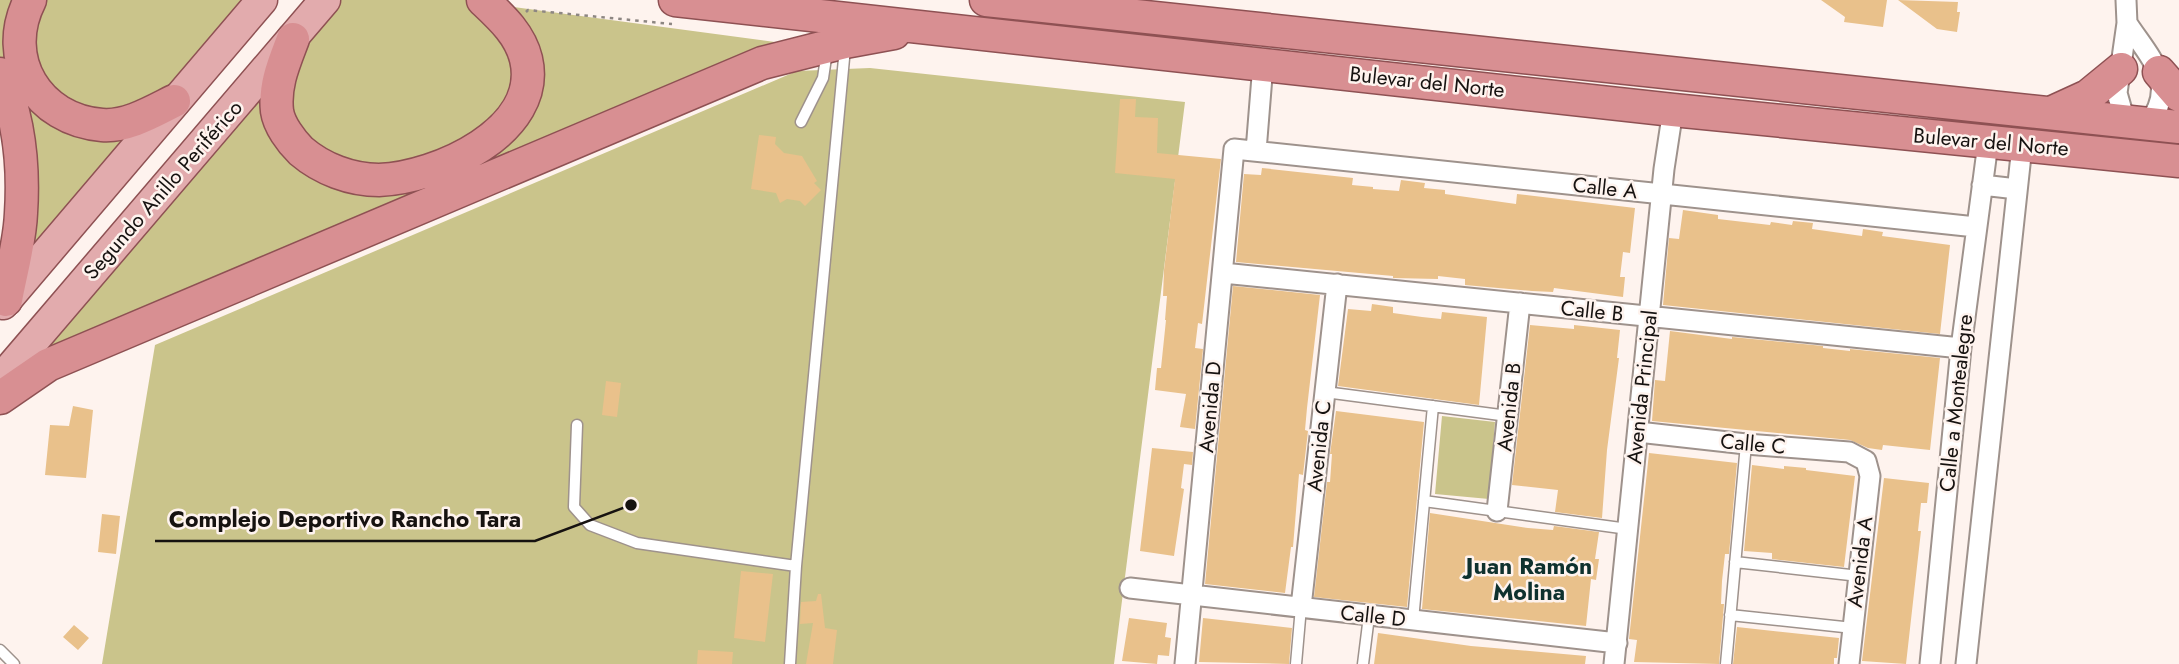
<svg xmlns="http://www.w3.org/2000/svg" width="2179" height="664" font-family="Jost,sans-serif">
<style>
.green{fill:#cac48b}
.building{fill:#e9c18b}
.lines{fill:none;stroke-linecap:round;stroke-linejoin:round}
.service-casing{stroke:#9e928c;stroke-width:13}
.minor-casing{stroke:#9e928c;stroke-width:23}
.primary-casing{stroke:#8e5153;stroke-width:33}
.trunk-casing{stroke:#8e5153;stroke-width:35}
.path{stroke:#8d8682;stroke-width:2.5;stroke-dasharray:3.5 5;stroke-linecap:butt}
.service{stroke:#fff;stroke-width:10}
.minor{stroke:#fff;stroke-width:19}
.primary{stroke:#e2abad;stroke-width:30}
.trunk{stroke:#d88f92;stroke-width:32}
.labels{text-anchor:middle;stroke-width:5;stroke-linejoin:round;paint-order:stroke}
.street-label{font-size:21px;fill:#161210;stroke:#fef3ee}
.neighbourhood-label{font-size:23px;font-weight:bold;fill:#0e312e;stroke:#fef3ee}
.leader{fill:none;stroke:#161210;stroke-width:2.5}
.callout-dot{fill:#161210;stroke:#fef3ee;stroke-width:2.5}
.callout-label{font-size:23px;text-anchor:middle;font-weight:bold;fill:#161210;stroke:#fef3ee;stroke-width:5;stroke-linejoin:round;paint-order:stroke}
</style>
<rect width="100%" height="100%" fill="#fef3ee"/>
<path class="green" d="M0 0H22L26 92 139 126 17 268 20 103 0 57Z
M39 0H246L161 98 138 112 78 115 32 77Z
M337 0H483L519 60 513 104 464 147 377 172 318 155 286 112 296 48Z
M499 5 797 45 5 382 272 72 283 143 422 181 535 86Z
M870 68 1185 102 1114 664H102L155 345 797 71Z
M1442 416 1495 422 1489 499 1435 494Z"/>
<path class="building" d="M1821 0H1887L1883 27 1844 22 1845 17Z
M1898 0 1958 2 1957 12H1960L1957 32 1937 29Z
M1120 99H1136L1135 117 1158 118 1157 153 1221 159 1202 324 1198 323 1195 348 1203 349 1195 429 1180 427 1186 394 1155 390 1157 368H1161L1166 320H1165L1167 296H1163L1164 270 1175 179 1115 173Z
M759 135 776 137 775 144 784 153 802 156 817 181 814 183 821 190 805 206 800 201 787 199 780 203 776 193 751 189Z
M1262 168 1353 178 1352 185 1373 187V189L1399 191 1401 180 1425 183 1424 188 1445 190V194L1516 204 1517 194 1635 208 1630 253 1623 252 1620 277H1625L1623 297 1554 288 1553 292 1532 291 1465 285V279L1438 276V279L1393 278V276L1236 262 1244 174 1261 175Z
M1683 210 1718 215V219L1770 225 1771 222 1792 225 1793 221 1813 223 1812 229 1862 236 1863 229 1883 232 1882 236 1950 245 1940 334 1663 305 1669 238 1679 239Z
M1233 286 1320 295 1307 408 1305 430 1308 431 1303 475 1299 474 1293 547H1291L1285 593 1205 584Z
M1372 304 1393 307V313L1422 317 1441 319 1442 312 1487 317 1479 405 1338 386 1348 309 1371 311Z
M1530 325 1574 329V325L1620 330 1617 358H1619L1607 450 1602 518 1555 512 1558 490 1512 485Z
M1670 331 1732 339V337L1823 346V348L1850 351V349L1940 358 1930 450 1883 445 1882 450 1868 448 1850 440 1652 421 1655 380 1665 381Z
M606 381 621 383 617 417 602 415Z
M73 406 93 410 86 478 45 475 50 425 69 426Z
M1336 411 1424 422 1407 607 1314 597 1327 482H1330L1332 454H1330Z
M1152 448 1193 452 1192 465 1184 464 1181 488 1184 489 1174 556 1140 551Z
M1649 453 1737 463 1729 554H1725L1722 581 1721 604H1724L1719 664 1634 662 1637 640 1629 639Z
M1752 465 1784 469V466L1806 468V470L1855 476 1844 567 1772 559V553L1744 551Z
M1884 478 1929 483 1927 503H1921L1918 531H1921L1906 664 1862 661Z
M1430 513 1528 528 1553 530 1554 526 1599 532 1595 559H1599L1596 580 1591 579 1586 626 1422 609Z
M102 514 120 516 116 554 98 552Z
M741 571 773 574 765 642 734 638Z
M818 594H821L825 628 837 630 833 664H806L813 623 800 624 801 602 816 601Z
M1129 618 1167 623 1165 637 1171 638 1169 656 1158 655 1157 664 1122 661Z
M1203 618 1292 628 1289 664 1199 662Z
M74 625 89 638 78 650 63 637Z
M1737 627 1839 638 1837 658H1834V664H1733Z
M1378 633 1471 646 1586 656 1585 664H1374Z
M698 650 733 652 732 664H697Z"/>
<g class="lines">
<g class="service-casing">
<path id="service" d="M801 122 823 78 827 51
M1325 392 1508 416
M577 425 574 507 590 525 637 543 796 566
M1424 501 1628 529
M1735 562 1859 576
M1730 615 1853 628
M1413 620 1433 406
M0 650 14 664
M790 664 796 566 845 48
M1296 664 1301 607
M1363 664 1369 616
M1726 664 1746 444"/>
</g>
<g class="minor-casing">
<path id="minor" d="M2127 23C2150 58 2179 84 2148 124
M2125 121 2117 93 2127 23 2126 0
M1256 151 1263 64
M1982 185 2017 189
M1223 273 1961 348
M1638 432 1746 444 1849 452 1866 461 1870 476 1849 664
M1497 511 1520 303
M1130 588 1617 643
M1301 607 1337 284
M1185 664 1234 149 1976 227
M1614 664 1664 169 1673 110
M1930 664 1961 348 1988 143
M1966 664 2022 146"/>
</g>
<g class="primary-casing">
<path id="primary" d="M3 304 262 0
M0 380 325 0"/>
</g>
<g class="trunk-casing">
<path id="trunk" d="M30 0C0 59 38 120 102 125 127 127 152 112 174 101
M675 0 1673 110 2179 161
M986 0 2179 127
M293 39C284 63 274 85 277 111 279 125 291 141 301 151 322 169 351 180 379 180 437 178 543 131 526 59 520 34 501 17 483 0
M2159 72 2179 95
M0 74C19 117 24 166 21 213 20 242 11 272 6 300
M2053 112 2088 96 2121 69
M0 398 48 365 762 63 845 42 894 33"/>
</g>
<path class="path" d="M526 12 528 10 672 24"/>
<use href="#service" class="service"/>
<use href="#minor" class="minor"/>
<use href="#primary" class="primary"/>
<use href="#trunk" class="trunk"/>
</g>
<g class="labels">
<g class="street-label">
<text transform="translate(1427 82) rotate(6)" y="7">Bulevar del Norte</text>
<text transform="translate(1991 142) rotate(5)" y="7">Bulevar del Norte</text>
<text transform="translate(1605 188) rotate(6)" y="7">Calle A</text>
<text transform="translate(163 190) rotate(-49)" y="7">Segundo Anillo Periférico</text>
<text transform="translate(1592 311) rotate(6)" y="7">Calle B</text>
<text transform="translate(1642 387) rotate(-84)" y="7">Avenida Principal</text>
<text transform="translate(1956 403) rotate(-84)" y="7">Calle a Montealegre</text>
<text transform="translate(1210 407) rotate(-85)" y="7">Avenida D</text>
<text transform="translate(1509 407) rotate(-84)" y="7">Avenida B</text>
<text transform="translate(1753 444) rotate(5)" y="7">Calle C</text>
<text transform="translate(1319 446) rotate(-84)" y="7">Avenida C</text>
<text transform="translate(1860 562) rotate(-83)" y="7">Avenida A</text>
<text transform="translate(1373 616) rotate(6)" y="7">Calle D</text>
</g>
<g class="neighbourhood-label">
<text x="1529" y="574">Juan Ramón<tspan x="1529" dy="26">Molina</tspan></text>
</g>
</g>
<path class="leader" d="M631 505L535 541H155"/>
<circle class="callout-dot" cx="631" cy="505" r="7"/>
<g class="callout-label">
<text x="345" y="527">Complejo Deportivo Rancho Tara</text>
</g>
</svg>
